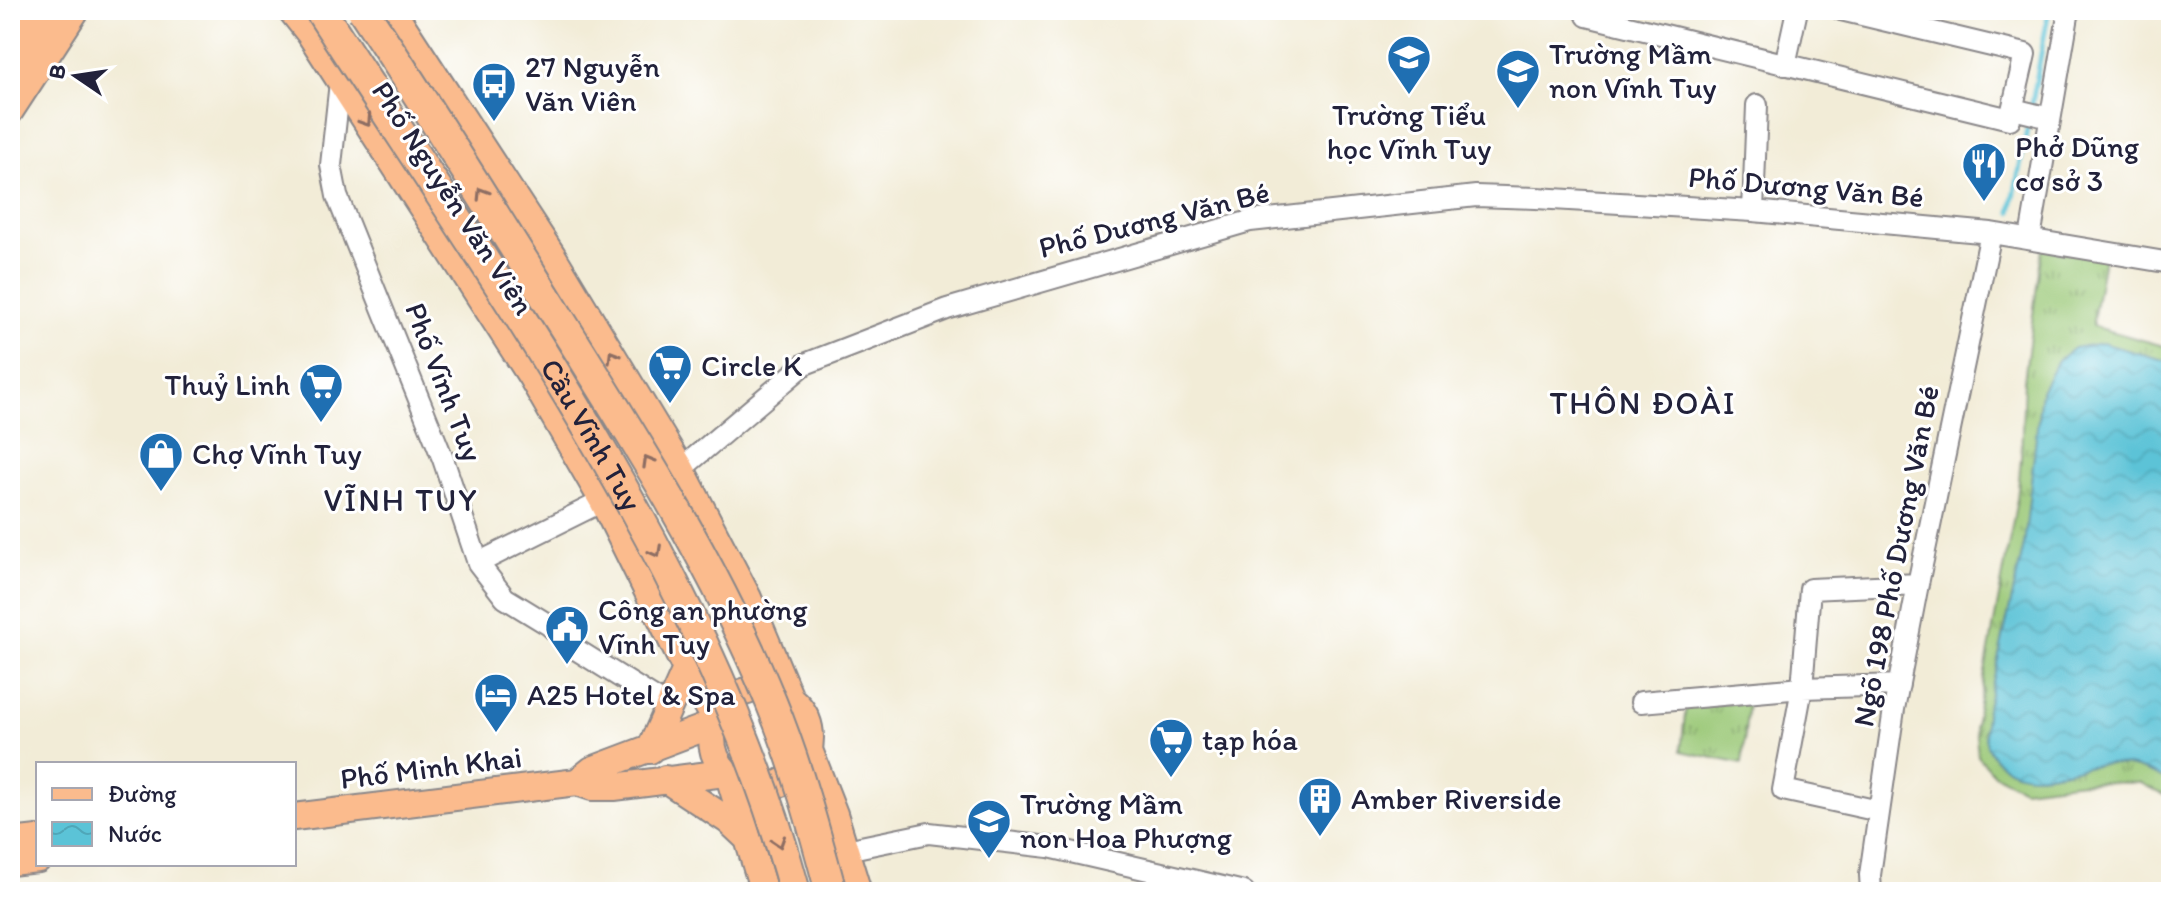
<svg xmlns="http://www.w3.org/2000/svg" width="2181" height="902" font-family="Itim,sans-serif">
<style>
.grass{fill:url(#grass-tufts);stroke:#5e7458;stroke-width:2}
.water{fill:url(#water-waves);stroke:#3e7289;stroke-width:2}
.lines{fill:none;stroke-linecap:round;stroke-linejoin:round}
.stream{stroke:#5bc3d7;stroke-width:5}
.minor-casing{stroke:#8a8789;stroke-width:24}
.major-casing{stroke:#8a8789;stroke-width:30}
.minor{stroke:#fff;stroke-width:20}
.major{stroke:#fbbb8d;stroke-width:26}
.highway-bridge-casing{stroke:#8a8789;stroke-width:34;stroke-linecap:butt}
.highway-bridge{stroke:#fbbb8d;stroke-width:30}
.oneway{stroke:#8e6e64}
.labels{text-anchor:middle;stroke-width:6;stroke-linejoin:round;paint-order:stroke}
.poi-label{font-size:30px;fill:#22223b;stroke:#fff;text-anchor:start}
.street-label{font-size:30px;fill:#22223b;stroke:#fff}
.neighbourhood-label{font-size:32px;letter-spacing:2px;fill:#22223b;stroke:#fff}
</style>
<defs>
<pattern id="grass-tufts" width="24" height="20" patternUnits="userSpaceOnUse" patternTransform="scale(2)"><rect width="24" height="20" fill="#99c775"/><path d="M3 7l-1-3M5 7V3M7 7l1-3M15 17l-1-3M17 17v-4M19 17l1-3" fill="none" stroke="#7ca161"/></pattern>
<pattern id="water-waves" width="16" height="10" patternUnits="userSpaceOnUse" patternTransform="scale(2)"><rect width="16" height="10" fill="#5bc3d7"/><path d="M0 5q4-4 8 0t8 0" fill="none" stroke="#4fa7b9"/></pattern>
</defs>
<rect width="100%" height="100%" fill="#fff"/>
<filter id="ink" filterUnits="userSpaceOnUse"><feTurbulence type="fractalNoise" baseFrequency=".0125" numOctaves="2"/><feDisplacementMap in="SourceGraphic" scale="16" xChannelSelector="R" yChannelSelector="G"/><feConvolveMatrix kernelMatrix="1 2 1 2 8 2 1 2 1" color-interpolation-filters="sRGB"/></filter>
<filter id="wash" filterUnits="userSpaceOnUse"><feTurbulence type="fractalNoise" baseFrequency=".006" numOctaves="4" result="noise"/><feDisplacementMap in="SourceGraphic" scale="32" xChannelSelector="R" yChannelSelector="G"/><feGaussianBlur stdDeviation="1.8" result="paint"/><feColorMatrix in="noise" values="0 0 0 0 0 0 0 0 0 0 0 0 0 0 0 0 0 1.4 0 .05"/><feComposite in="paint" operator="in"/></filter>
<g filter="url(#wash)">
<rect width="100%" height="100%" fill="#f2ecd7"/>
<path class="grass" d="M2042 249 2104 258 2092 326 2171 348V799L2141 783 2083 782 2023 789 1994 774 1978 756 1975 726 2017 499 2021 459 2024 380Z
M1748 702 1742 764 1681 751 1686 705Z"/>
<path class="water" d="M2102 343 2171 362V783C2151 771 2130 764 2107 764 2084 765 2054 776 2033 775 2011 775 1987 760 1985 736 1984 729 1986 719 1986 712L2024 545 2041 391 2058 360 2074 348Z"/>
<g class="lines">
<path class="stream" d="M2031 109 2049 10
M2011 212 2029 119"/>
</g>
</g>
<g filter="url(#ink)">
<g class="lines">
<g class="minor-casing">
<path id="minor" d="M1589 10 1587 16 2010 119 2025 54 1841 10
M1785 65 1797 10
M340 82 331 165 337 196 443 459 478 563 505 598 549 625 577 650 670 708
M2013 109 2050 118
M1753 211 1757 105
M2030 238 2069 10
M681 469 805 364 947 309 1250 221 1476 196 1536 198 1753 211 1991 233 2171 263
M478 563 603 501
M1641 702 1802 688 1899 685
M1879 811 1783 790 1802 688 1810 589 1918 584
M846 850 929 833 1049 847 1244 892
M1871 892 1870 875 1894 709 1918 584 1991 233"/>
</g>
<g class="major-casing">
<path id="major" d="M291 10 310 34 531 376 603 501 686 669 716 720
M392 10 552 255 681 469 748 598 790 698
M10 28 21 10
M10 73 47 10
M10 111 76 10
M712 738a49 49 0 1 1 98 0a49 49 0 1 1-98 0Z
M650 750 686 669
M809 750 834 814 858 892
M729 776 764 892
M665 779 729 821 746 837
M577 782 592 770 714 724
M294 817 577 782 592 787H614L725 773
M10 842 38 839
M10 862 38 859"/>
</g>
<use href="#minor" class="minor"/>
<use href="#major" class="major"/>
<g class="highway-bridge-casing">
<g id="highway-bridge">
<path id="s1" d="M320 10C498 287 708 570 795 892"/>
<path d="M363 10C427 106 487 203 548 301 629 430 713 560 771 702 796 763 814 828 831 892"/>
</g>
</g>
<use href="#highway-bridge" class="highway-bridge"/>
</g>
<defs><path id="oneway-chevron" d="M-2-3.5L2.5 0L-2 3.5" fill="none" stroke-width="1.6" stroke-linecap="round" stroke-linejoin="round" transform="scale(2)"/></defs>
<g class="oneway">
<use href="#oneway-chevron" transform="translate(366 121) rotate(57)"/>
<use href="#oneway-chevron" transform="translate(482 193) rotate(-122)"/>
<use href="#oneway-chevron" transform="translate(613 356) rotate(-121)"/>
<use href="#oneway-chevron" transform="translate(648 461) rotate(-120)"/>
<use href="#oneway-chevron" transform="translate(656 552) rotate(62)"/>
<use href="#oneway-chevron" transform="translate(779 842) rotate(72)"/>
</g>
</g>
<defs>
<g id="school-pin" transform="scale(2.3)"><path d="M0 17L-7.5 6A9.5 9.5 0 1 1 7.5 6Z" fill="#1f6fb2" stroke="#fff"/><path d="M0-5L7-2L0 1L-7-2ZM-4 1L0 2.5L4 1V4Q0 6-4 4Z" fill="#fff"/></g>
<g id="bus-pin" transform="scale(2.3)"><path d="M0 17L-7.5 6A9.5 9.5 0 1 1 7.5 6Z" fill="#1f6fb2" stroke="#fff"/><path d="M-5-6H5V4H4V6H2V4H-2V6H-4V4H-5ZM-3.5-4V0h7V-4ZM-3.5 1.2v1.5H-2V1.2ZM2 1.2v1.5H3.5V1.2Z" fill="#fff"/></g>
<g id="restaurant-pin" transform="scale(2.3)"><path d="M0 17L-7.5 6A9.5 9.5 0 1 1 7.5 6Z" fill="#1f6fb2" stroke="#fff"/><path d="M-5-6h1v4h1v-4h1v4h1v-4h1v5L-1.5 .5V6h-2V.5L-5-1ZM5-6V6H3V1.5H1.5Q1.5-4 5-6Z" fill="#fff"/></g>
<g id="supermarket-pin" transform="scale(2.3)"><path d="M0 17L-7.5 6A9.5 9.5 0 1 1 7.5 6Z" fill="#1f6fb2" stroke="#fff"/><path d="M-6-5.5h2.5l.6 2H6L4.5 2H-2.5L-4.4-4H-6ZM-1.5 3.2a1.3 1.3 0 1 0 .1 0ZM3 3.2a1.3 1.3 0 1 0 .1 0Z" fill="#fff"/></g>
<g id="shop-pin" transform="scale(2.3)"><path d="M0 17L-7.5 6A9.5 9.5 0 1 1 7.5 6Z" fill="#1f6fb2" stroke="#fff"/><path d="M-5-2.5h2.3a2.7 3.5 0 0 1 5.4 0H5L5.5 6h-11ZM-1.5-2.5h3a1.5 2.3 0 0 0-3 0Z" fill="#fff"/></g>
<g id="civic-pin" transform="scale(2.3)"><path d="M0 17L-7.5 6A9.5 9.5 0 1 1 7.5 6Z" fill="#1f6fb2" stroke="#fff"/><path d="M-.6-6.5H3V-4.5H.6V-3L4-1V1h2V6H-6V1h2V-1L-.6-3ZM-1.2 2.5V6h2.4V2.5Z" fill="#fff"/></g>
<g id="hotel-pin" transform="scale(2.3)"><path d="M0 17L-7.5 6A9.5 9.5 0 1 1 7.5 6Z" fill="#1f6fb2" stroke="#fff"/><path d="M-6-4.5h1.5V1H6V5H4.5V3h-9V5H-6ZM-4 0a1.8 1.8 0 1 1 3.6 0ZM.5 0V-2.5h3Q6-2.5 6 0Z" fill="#fff"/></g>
<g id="building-pin" transform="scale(2.3)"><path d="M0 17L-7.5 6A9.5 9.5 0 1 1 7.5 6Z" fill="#1f6fb2" stroke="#fff"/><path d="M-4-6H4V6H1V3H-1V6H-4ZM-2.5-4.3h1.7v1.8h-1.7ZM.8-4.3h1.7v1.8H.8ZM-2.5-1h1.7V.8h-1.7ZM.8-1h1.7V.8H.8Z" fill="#fff"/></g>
</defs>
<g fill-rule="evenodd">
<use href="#school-pin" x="1409" y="57"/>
<use href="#school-pin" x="1518" y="71"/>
<use href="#bus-pin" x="494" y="84"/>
<use href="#restaurant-pin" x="1984" y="164"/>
<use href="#supermarket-pin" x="670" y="366"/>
<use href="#supermarket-pin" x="321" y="385"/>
<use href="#shop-pin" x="161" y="454"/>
<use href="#civic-pin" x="567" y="627"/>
<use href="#hotel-pin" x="496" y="695"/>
<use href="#supermarket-pin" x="1171" y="740"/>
<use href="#building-pin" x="1320" y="799"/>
<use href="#school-pin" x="989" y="821"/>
</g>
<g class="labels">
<g class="poi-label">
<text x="1549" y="64">Trường Mầm<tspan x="1549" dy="34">non Vĩnh Tuy</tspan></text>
<text x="525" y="77">27 Nguyễn<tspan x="525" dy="34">Văn Viên</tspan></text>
<text x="1409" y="125" text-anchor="middle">Trường Tiểu<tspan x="1409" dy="34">học Vĩnh Tuy</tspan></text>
<text x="2015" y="157">Phở Dũng<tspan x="2015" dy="34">cơ sở 3</tspan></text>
<text x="701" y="376">Circle K</text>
<text x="290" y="395" text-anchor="end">Thuỷ Linh</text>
<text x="192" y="464">Chợ Vĩnh Tuy</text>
<text x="598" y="620">Công an phường<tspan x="598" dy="34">Vĩnh Tuy</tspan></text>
<text x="527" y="705">A25 Hotel &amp; Spa</text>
<text x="1202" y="750">tạp hóa</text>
<text x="1351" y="809">Amber Riverside</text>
<text x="1020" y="814">Trường Mầm<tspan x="1020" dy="34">non Hoa Phượng</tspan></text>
</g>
<g class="street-label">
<text transform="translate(1806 187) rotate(5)" y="10">Phố Dương Văn Bé</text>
<text transform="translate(453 198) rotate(57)" y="10">Phố Nguyễn Văn Viên</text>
<text transform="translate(1154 220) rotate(-14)" y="10">Phố Dương Văn Bé</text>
<text transform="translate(444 382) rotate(69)" y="10">Phố Vĩnh Tuy</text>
<text dy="10" stroke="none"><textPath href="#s1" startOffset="504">Cầu Vĩnh Tuy</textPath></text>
<text transform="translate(1896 556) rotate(-79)" y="10">Ngõ 198 Phố Dương Văn Bé</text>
<text transform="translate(431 768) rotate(-7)" y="10">Phố Minh Khai</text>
</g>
<g class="neighbourhood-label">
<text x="1643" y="414">THÔN ĐOÀI</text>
<text x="401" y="511">VĨNH TUY</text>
</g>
</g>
<rect width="2181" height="902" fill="none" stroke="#fff" stroke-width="40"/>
<rect x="36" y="762" width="260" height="104" fill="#ffffff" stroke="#a7a7b1" stroke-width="2"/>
<rect x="52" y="788" width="40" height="12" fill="#fbbb8d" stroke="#a7a7b1" stroke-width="2"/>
<text x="108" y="802" font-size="24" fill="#22223b">Đường</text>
<rect x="52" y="822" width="40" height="24" fill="url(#water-waves)" stroke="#a7a7b1" stroke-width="2"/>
<text x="108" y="842" font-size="24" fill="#22223b">Nước</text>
<g transform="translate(76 76) rotate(283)" stroke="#ffffff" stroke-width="6" paint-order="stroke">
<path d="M0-6L14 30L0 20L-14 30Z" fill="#22223b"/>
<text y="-12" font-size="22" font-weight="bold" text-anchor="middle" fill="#22223b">B</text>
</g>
</svg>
